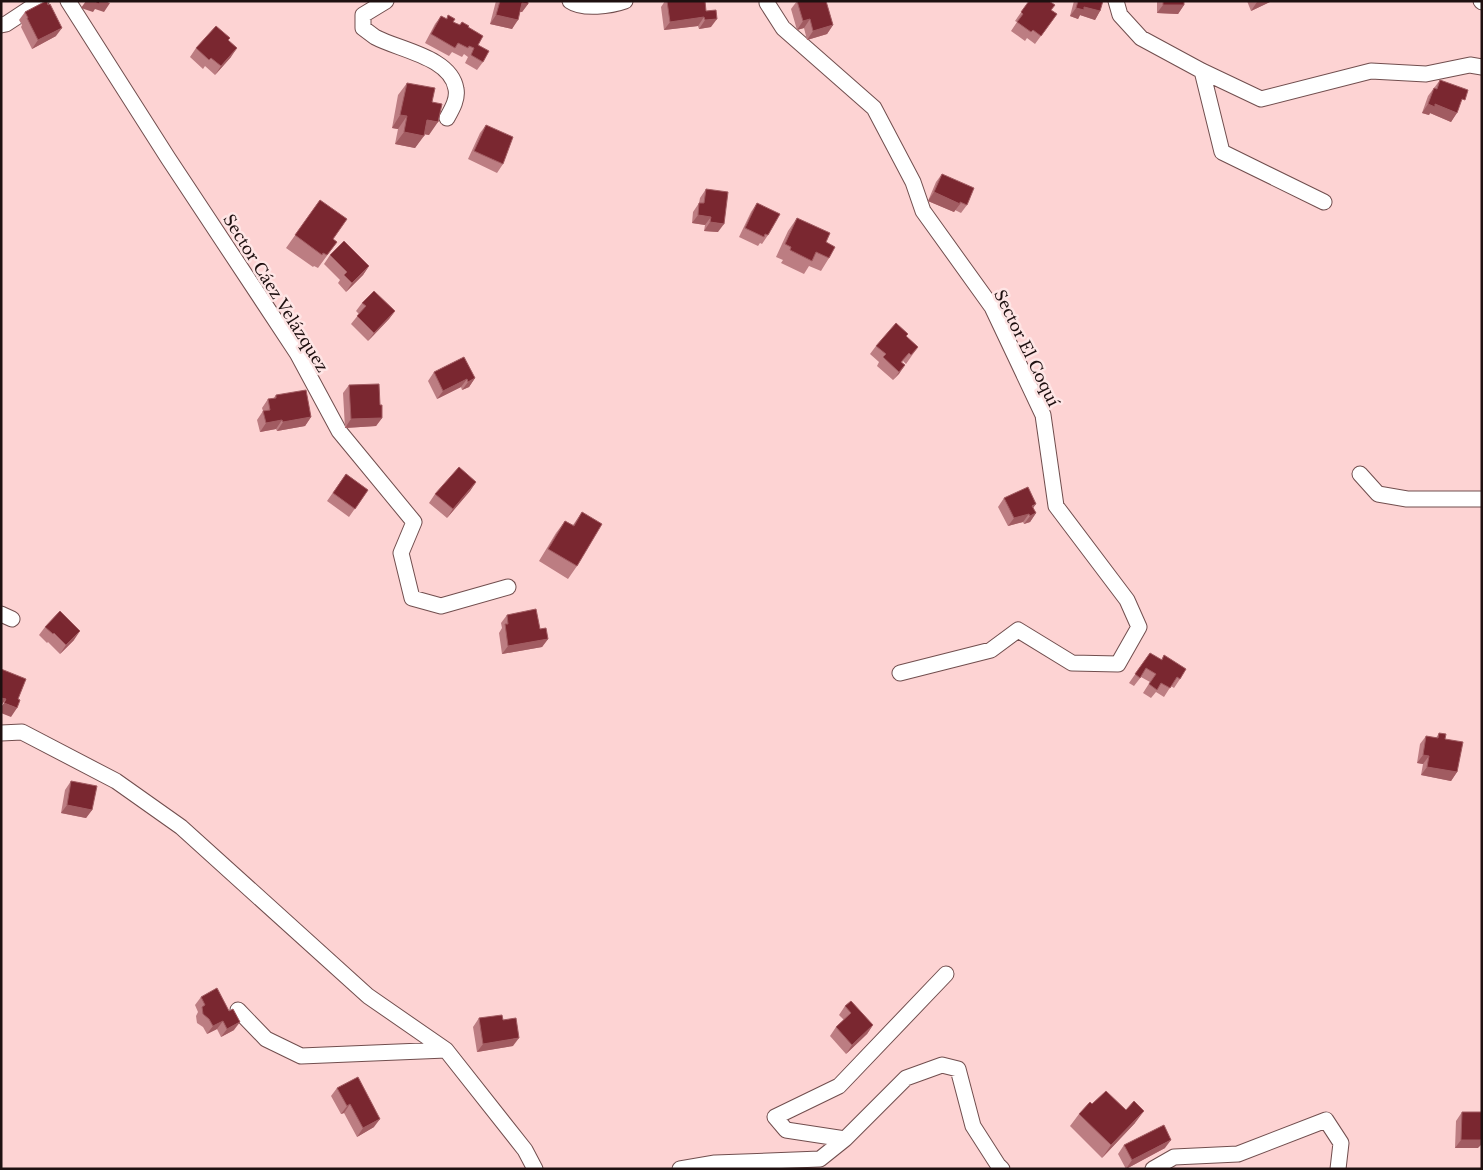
<svg xmlns="http://www.w3.org/2000/svg" width="1483" height="1170" font-family="'Libre Baskerville',serif">
<style>
.lines{fill:none;stroke-linecap:round;stroke-linejoin:round}
.minor-casing{stroke:#714e4e;stroke-width:17}
.minor{stroke:#fff;stroke-width:15}
.wall{fill:#bc7d82}
.shaded-wall{fill:#a15b61}
.building{fill:#7a2730;stroke:#a15b61}
.labels{text-anchor:middle;stroke-width:5;stroke-linejoin:round;paint-order:stroke}
.street-label{font-size:16px;fill:#1e1010;stroke:#fee5e5}
</style>
<rect width="100%" height="100%" fill="#fdd3d3"/>
<g class="lines">
<g class="minor-casing">
<path id="minor" d="M68 1 168 158 297 353 339 431 414 522 401 553 412 598 441 606 508 587
M386 1 363 15V28C367 31 371 34 375 37 399 50 451 57 456 89 458 99 452 109 447 118
M570 1C583 10 611 6 625 1
M1116 1 1120 15 1141 38 1202 71 1261 99 1371 71 1426 74 1470 65 1482 67
M1481 1 1482 2
M767 3 783 28 874 108 913 182 923 211 992 307 1043 415 1056 506 1127 600 1139 627 1118 664 1072 663 1018 630 991 650 900 673
M1 25 6 24 41 1
M1202 71 1222 152 1324 202
M1360 474 1378 494 1407 499H1482
M1 614 12 619
M1 733 22 732 116 781 181 827 368 996 446 1050 525 1150 535 1169
M238 1010 266 1039 301 1056 446 1050
M845 1139 786 1130 775 1117 839 1086 946 974
M680 1169 715 1163 820 1159 845 1139 906 1078 942 1065 958 1069 973 1126 998 1165 1002 1169
M1153 1169 1174 1157 1238 1154 1326 1120 1341 1143 1338 1169"/>
</g>
<use href="#minor" class="minor"/>
</g>
<path class="wall" d="M496 1H528V4L522 12H520L512 29 490 24Z
M665 1H705L706 11 711 27 699 29 698 26 664 30 661 7Z
M797 1H826L833 25 827 34 807 40 804 28 797 30 791 9Z
M1029 1 1051 10 1057 14 1035 44 1027 38 1025 41 1011 31 1017 22 1015 21Z
M1074 1H1103L1100 11 1095 20 1080 15 1078 19 1070 16Z
M1157 1H1184V5L1178 14 1157 13Z
M1247 1H1272L1251 11Z
M48 5 56 36 32 49 21 27 22 25 19 20 25 12Z
M448 15 453 22 460 25 462 22 468 27 478 45 483 62 477 70 465 63 468 57 464 54 462 57 452 52 449 56 425 43 435 24 441 16 446 19Z
M228 40 231 57 215 75 205 66 203 69 190 57 196 48Z
M1440 80 1459 108 1451 122 1430 113 1429 115 1422 113 1428 96Z
M407 83 432 102 429 135 424 134 415 148 395 144 398 129 392 128 398 95Z
M486 125 503 164 497 173 468 159 480 133Z
M942 174 967 205 961 213 955 210 954 212 928 201 936 182Z
M706 189 718 232 704 231 705 225 692 223 693 212 699 203 700 198Z
M320 200 333 239 337 242 318 268 314 266 313 267 286 248Z
M757 203 768 235 762 244 760 243 758 246 739 237 751 212Z
M797 218 826 242 829 258 821 271 809 266 804 274 781 263 783 260 776 257 788 231Z
M330 255 369 266 363 275 346 292 338 283 340 280 324 264Z
M362 303 395 311 389 319 368 341 351 324 359 314 356 311Z
M906 337 918 347 906 364 903 361 902 363 905 365 893 380 877 366 879 362 870 354 876 346Z
M434 372 475 378 469 387 462 390 461 387 437 399 428 381Z
M349 385 380 405 382 418 376 426 345 428 343 393Z
M276 395 311 417 305 426 277 431 276 429 260 432 257 420 263 411 262 408 268 399H273Z
M346 474 368 490 349 517 327 501Z
M476 482 470 491 447 518 429 503 435 494Z
M1004 498 1033 508 1036 513 1030 522 1024 524 1023 522 1008 526 998 507Z
M582 512 577 566 568 579 539 561 556 533 565 521 573 525Z
M507 615 540 629 548 639 542 647 502 654 499 633 502 628 501 623Z
M45 627 74 640 60 654 48 642 47 643 39 635Z
M1150 653 1161 660 1164 655 1180 679 1174 688 1171 686 1164 697 1156 692 1151 698 1143 693 1150 682 1141 677 1134 686 1129 683Z
M1439 733 1445 739 1457 772 1451 781 1421 775 1423 764 1417 763 1420 744 1426 736 1436 738Z
M71 781 92 810 86 818 61 813 65 790Z
M201 997 234 1030 221 1037 217 1029 207 1034 203 1027 197 1023 196 1016 198 1012 195 1005Z
M845 1006 873 1025 867 1034 846 1054 830 1036 836 1027 844 1020 839 1015Z
M479 1018 503 1020 513 1046 477 1052 473 1027Z
M337 1088 374 1127 357 1137 344 1113 341 1114 331 1096Z
M1092 1104 1135 1123 1102 1158 1070 1126 1079 1114Z
M1462 1112 1478 1148H1455L1456 1121Z
M1124 1145 1165 1148 1126 1169 1118 1154Z"/>
<path class="shaded-wall" d="M86 1H105L110 3 104 12 95 9 93 12 81 8Z
M1259 1H1272L1251 11 1257 2Z
M522 3 528 4 522 12 516 11Z
M1163 5H1184L1178 14 1157 13Z
M1084 7 1100 11 1095 20 1080 15 1078 19 1070 16 1076 8Z
M496 15 518 20 512 29 490 24Z
M704 17 698 26 664 30 670 22Z
M717 19 711 27 699 29 705 20Z
M810 19 804 28 797 30 803 21Z
M833 25 827 34 807 40 813 31Z
M62 28 56 36 32 49 38 40Z
M237 48 231 57 215 75 221 66Z
M1428 104H1435L1457 113 1451 122 1430 113 1429 115 1422 113Z
M400 115 407 116 398 129 392 128Z
M427 120 438 122 429 135 418 133Z
M404 132 424 136 415 148 395 144Z
M934 192 960 204 954 212 928 201Z
M698 215 711 217 705 225 692 223Z
M710 222 724 224 718 232 704 231Z
M369 266 363 275 346 292 352 283Z
M395 311 389 319 368 341 374 333Z
M905 365 899 374 893 380 899 372Z
M475 378 469 387 462 390 468 382Z
M467 379 461 387 437 399 443 391Z
M311 417 305 426 277 431 283 422Z
M382 418 376 426 345 428 351 419Z
M282 420 276 429 260 432 266 423Z
M476 482 470 491 447 518 453 509Z
M1036 504 1023 522 1008 526 1014 518Z
M1036 513 1030 522 1024 524 1030 516Z
M80 631 74 640 60 654 66 645Z
M548 639 542 647 502 654 508 646Z
M1 698 6 699 1 706Z
M4 703 17 708 11 717 1 713V707Z
M1423 755 1429 756 1423 764 1417 763Z
M1427 767 1457 772 1451 781 1421 775Z
M67 805 92 810 86 818 61 813Z
M223 1021 217 1029 207 1034 213 1026Z
M240 1022 234 1030 221 1037 227 1029Z
M873 1025 867 1034 846 1054 852 1045Z
M519 1038 513 1046 477 1052 483 1044Z
M350 1104 344 1113 341 1114 347 1106Z
M1144 1111 1135 1123 1102 1158 1111 1145Z
M380 1119 374 1127 357 1137 363 1128Z
M1171 1140 1165 1148 1126 1169 1132 1160Z
M1461 1140H1482V1144L1478 1148H1455Z"/>
<path class="building" d="M46 1H47L48 5 50 4 62 28 38 40 27 18H28L25 12Z
M92 1H100L99 4Z
M500 1H528V4L522 3 518 20 496 15Z
M667 1H705L706 11 716 10 717 19 705 20 704 17 670 22Z
M797 1H826L833 25 813 31 810 19 803 21Z
M1029 1H1049L1055 5 1051 10 1057 14 1041 36 1033 30 1031 32 1017 22 1023 14 1021 12Z
M1078 1H1103L1100 11 1084 7V10L1076 8Z
M1163 1H1184V5H1163Z
M448 15 455 19 453 22 460 25 462 22 469 26 468 27 483 36 478 45 489 51 483 62 471 55 474 48 469 46 468 48 458 43 455 48 431 34 441 16 447 19Z
M216 26 230 38 228 40 237 48 221 66 211 58 209 60 196 48Z
M1440 80 1468 90 1465 100 1462 99 1457 113 1435 104V107L1428 104 1434 88 1437 89Z
M407 83 435 88 432 102 442 104 438 122 427 120 424 136 404 132 407 116 400 115Z
M486 125 513 137 503 164 474 151Z
M942 174 974 188 967 205 960 202V204L934 192Z
M706 189 728 192 724 224 710 222 711 217 698 215 699 203H704Z
M320 200 347 219 333 239 337 242 327 255 323 253 322 255 295 235Z
M757 203 780 214 768 235 765 234 764 237 745 228Z
M797 218 830 233 826 242 835 247 829 258 816 252 812 261 790 250 791 247 785 244Z
M344 241 369 266 352 283 344 275 347 272 330 255Z
M374 291 395 311 374 333 357 316 366 306 362 303Z
M896 323 908 334 906 336 918 347 911 355 909 353 901 362 905 365 899 372 883 357 886 354 876 346Z
M464 357 475 378 468 382 467 379 443 391 434 372Z
M379 384 380 405H382V418L351 419 349 385Z
M306 390 311 417 283 422 282 420 266 423 263 411 270 410 268 399 276 398V395Z
M459 467 476 482 453 509 435 494Z
M346 474 368 490 355 509 333 493Z
M1028 487 1036 504 1032 506 1036 513 1030 516 1029 514 1014 518 1004 498Z
M582 512 602 524 577 566 548 549 565 521 574 526Z
M536 609 540 629 546 628 548 639 508 646 505 624H508L507 615Z
M60 611 80 631 66 645 54 633 53 634 45 627Z
M1150 653 1162 660 1164 655 1186 669 1180 679 1177 677 1170 688 1161 683 1157 690 1149 684 1156 674 1146 668 1140 678 1135 674Z
M1 669 26 679 18 699 20 700 17 708 4 703 6 699 1 698Z
M1439 733 1446 734 1445 739 1463 742 1457 772 1427 767 1429 756 1423 755 1426 736 1438 738Z
M71 781 97 786 92 810 67 805Z
M217 988 229 1011 233 1009 240 1022 227 1029 223 1021 213 1026 209 1019 203 1014 202 1007 205 1005 201 997Z
M851 1001 873 1025 852 1045 836 1027 851 1013 845 1006Z
M502 1015 503 1020 516 1018 519 1038 483 1044 479 1018Z
M358 1077 380 1119 363 1128 350 1104 347 1106 337 1088Z
M1106 1091 1126 1110 1134 1101 1144 1111 1111 1145 1079 1114 1090 1102 1092 1104Z
M1462 1112H1482V1140H1461Z
M1164 1125 1171 1140 1132 1160 1124 1145Z"/>
<g class="labels">
<g class="street-label">
<text transform="translate(276 293) rotate(58)" y="6">Sector Cáez Velázquez</text>
<text transform="translate(1027 348) rotate(64)" y="6">Sector El Coquí</text>
</g>
</g>
<rect width="1483" height="1170" fill="none" stroke="#1e1010" stroke-width="5"/>
</svg>
